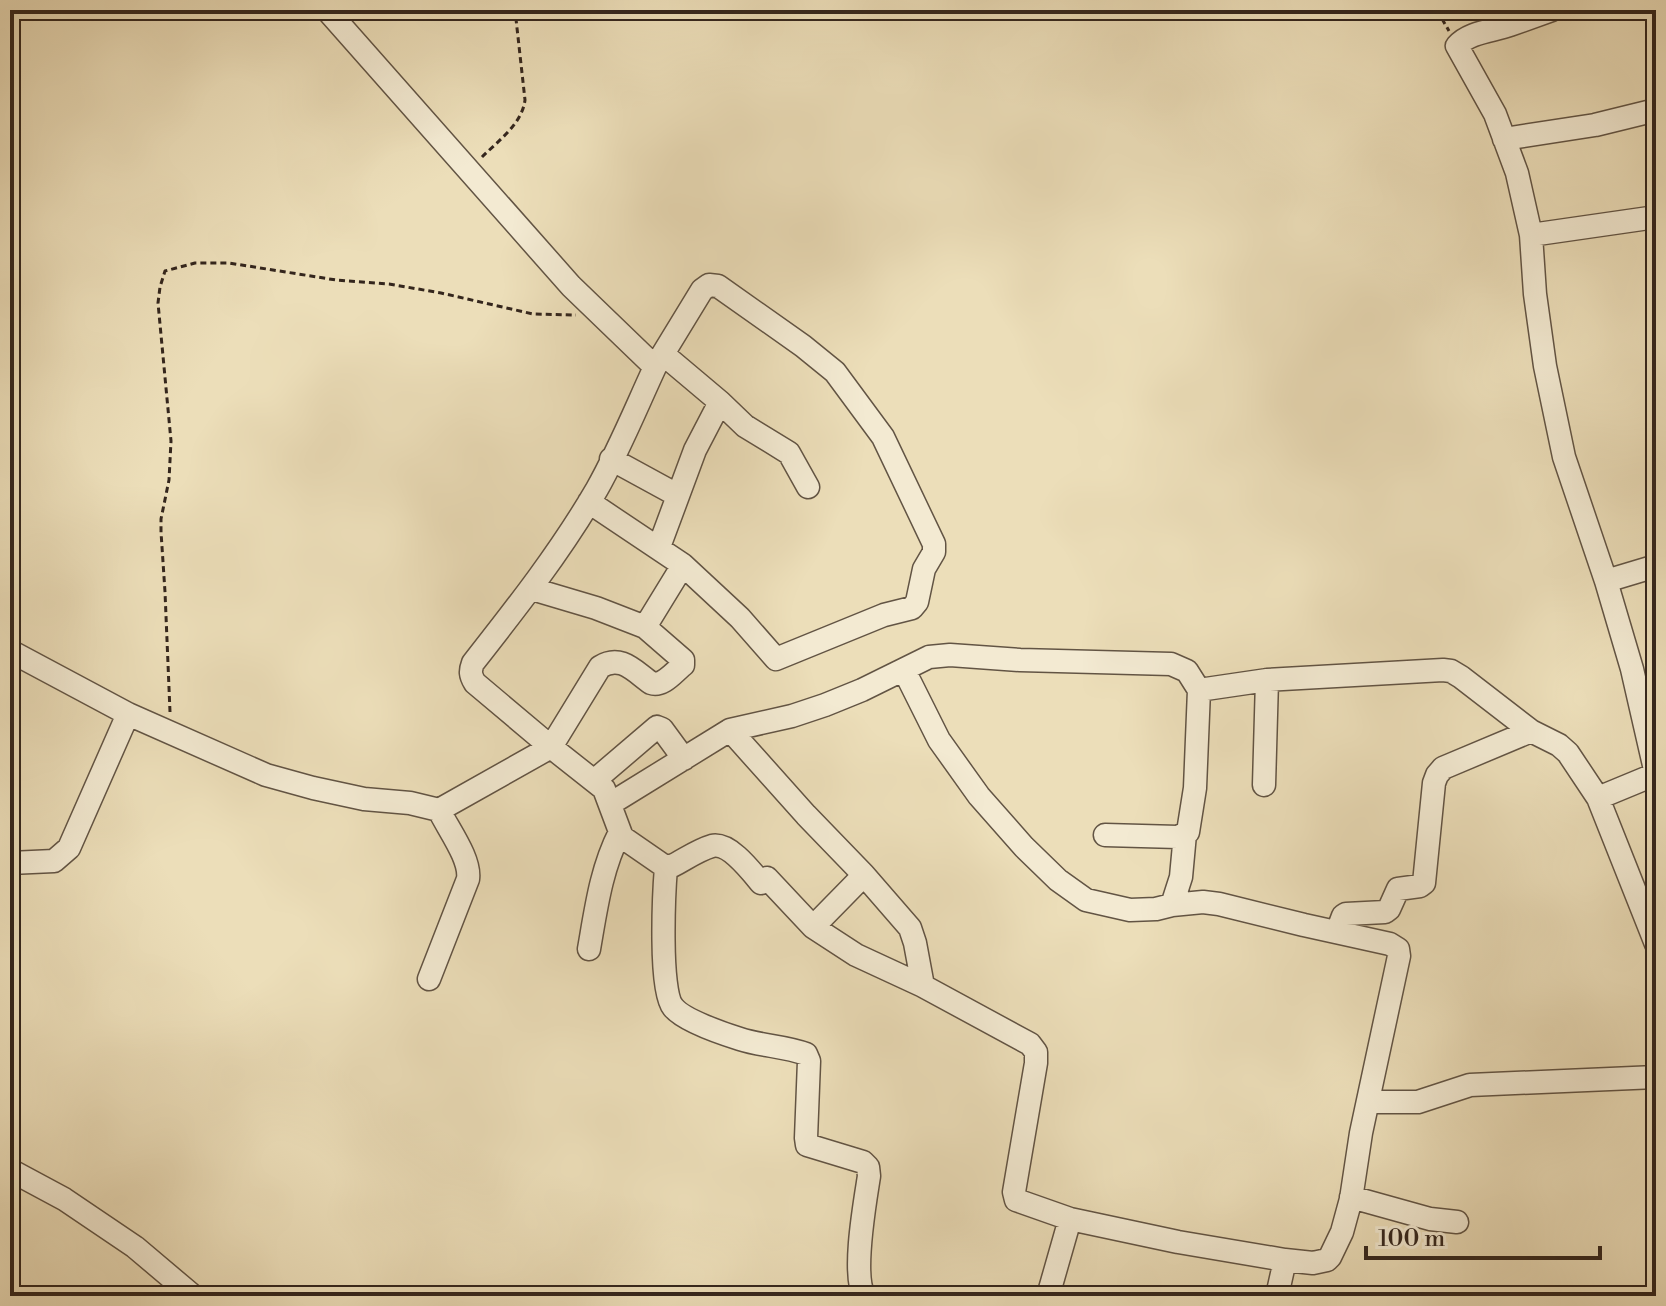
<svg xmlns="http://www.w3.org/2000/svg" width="1666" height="1306" font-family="'Libre Bodoni',serif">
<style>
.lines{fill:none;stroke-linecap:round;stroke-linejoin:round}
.minor-casing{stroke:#625444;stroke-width:25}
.path{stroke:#34261d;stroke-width:3;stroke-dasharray:6 4;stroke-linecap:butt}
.minor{stroke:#f3ead2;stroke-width:22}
</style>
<rect width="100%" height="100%" fill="#ecdeb9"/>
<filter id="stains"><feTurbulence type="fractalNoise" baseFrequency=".0025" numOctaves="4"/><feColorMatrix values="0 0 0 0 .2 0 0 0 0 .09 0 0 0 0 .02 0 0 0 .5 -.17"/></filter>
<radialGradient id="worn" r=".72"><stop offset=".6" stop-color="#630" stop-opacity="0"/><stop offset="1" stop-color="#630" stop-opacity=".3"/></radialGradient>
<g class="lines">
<g class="minor-casing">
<path id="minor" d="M1552 10C1538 15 1524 20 1510 25 1493 31 1469 32 1457 46L1495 114 1517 173 1531 235 1535 294 1545 366 1564 457 1606 581
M1504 139 1595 125 1656 110
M1531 235 1656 217
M655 367 702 290 709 285 718 286 803 346 835 372 883 437 934 544V552L924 569 917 602 912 608 884 615 776 659 740 618 683 565
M720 402 745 426 789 453 808 487
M611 459 677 495
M589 502 683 565 645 627
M659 547 695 450 720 402 663 354
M1656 566 1606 581 1632 669 1656 774
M532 589 596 608 645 627 683 660V665C674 672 663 687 651 683 634 671 621 654 600 667L551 747 604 789 622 837 664 866H672C684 860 698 850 712 846 729 842 751 871 761 883L767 878 813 927 864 875 806 815 730 730 610 804
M10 651 128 714
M904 670 939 740 979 796 1024 847 1058 880 1086 900 1130 910 1156 909 1172 905 1203 902 1219 904 1304 925 1390 944 1398 949 1399 956 1361 1133 1351 1199 1342 1232 1330 1257 1327 1260 1313 1263 1285 1260 1277 1296
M1199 690 1267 680 1443 670 1451 671 1461 677 1531 731 1559 745 1568 753 1598 798 1656 944
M730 730 792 716 825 705 862 690 929 657 950 655 1020 660 1171 664 1187 671 1199 690 1195 788 1188 832 1178 837 1105 835
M595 780 657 727 662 729 684 759
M1264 785 1267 680
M1598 798 1656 774
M10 863 54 861 69 848 128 714 266 775 313 788 364 799 410 803 439 810 551 747 475 683C470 675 470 671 473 663 517 607 561 551 597 489 619 450 636 408 655 367L571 286 327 10
M666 867C664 891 659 991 673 1007 683 1020 724 1034 740 1039 761 1046 785 1046 806 1054L809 1061 806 1138 807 1145 863 1162 868 1167 869 1176C865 1202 852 1273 864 1296
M864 875 910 928 915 943 923 986 1030 1044 1036 1052V1063L1014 1192 1016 1200 1070 1219 1178 1242 1285 1260
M1172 905 1181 877 1185 834
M813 927 856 955 923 986
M1337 932 1343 916 1346 914 1385 912 1389 909 1398 889 1420 886 1424 883 1434 783 1437 775 1443 768 1531 731
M589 949C596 909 601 869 620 832
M429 979 468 879C471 859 448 829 439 810
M1368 1102H1418L1470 1085 1656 1077
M10 1170 64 1199 135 1247 193 1296
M1351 1197 1430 1219 1457 1222
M1048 1296 1070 1219"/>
</g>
<path class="path" d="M1437 10 1449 31
M482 157C498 141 522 124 525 100L515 10
M170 712 165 592 161 532V519L169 480 171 441 158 303 160 287 165 271 195 263H229L336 280 389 284 441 293 533 314 576 315"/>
<use href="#minor" class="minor"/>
</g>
<rect width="1666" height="1306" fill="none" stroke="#ecdeb9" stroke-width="40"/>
<rect x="12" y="12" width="1642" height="1282" fill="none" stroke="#34261d" stroke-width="4"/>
<rect x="20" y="20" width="1626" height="1266" fill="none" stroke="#34261d" stroke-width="2"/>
<path d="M1366 1246v12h234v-12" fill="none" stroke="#34261d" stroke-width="4"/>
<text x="1378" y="1246" font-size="24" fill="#34261d" stroke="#f3ead2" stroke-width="6" paint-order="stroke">100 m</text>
<rect width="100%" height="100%" filter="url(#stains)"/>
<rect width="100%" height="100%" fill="url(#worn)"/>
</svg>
